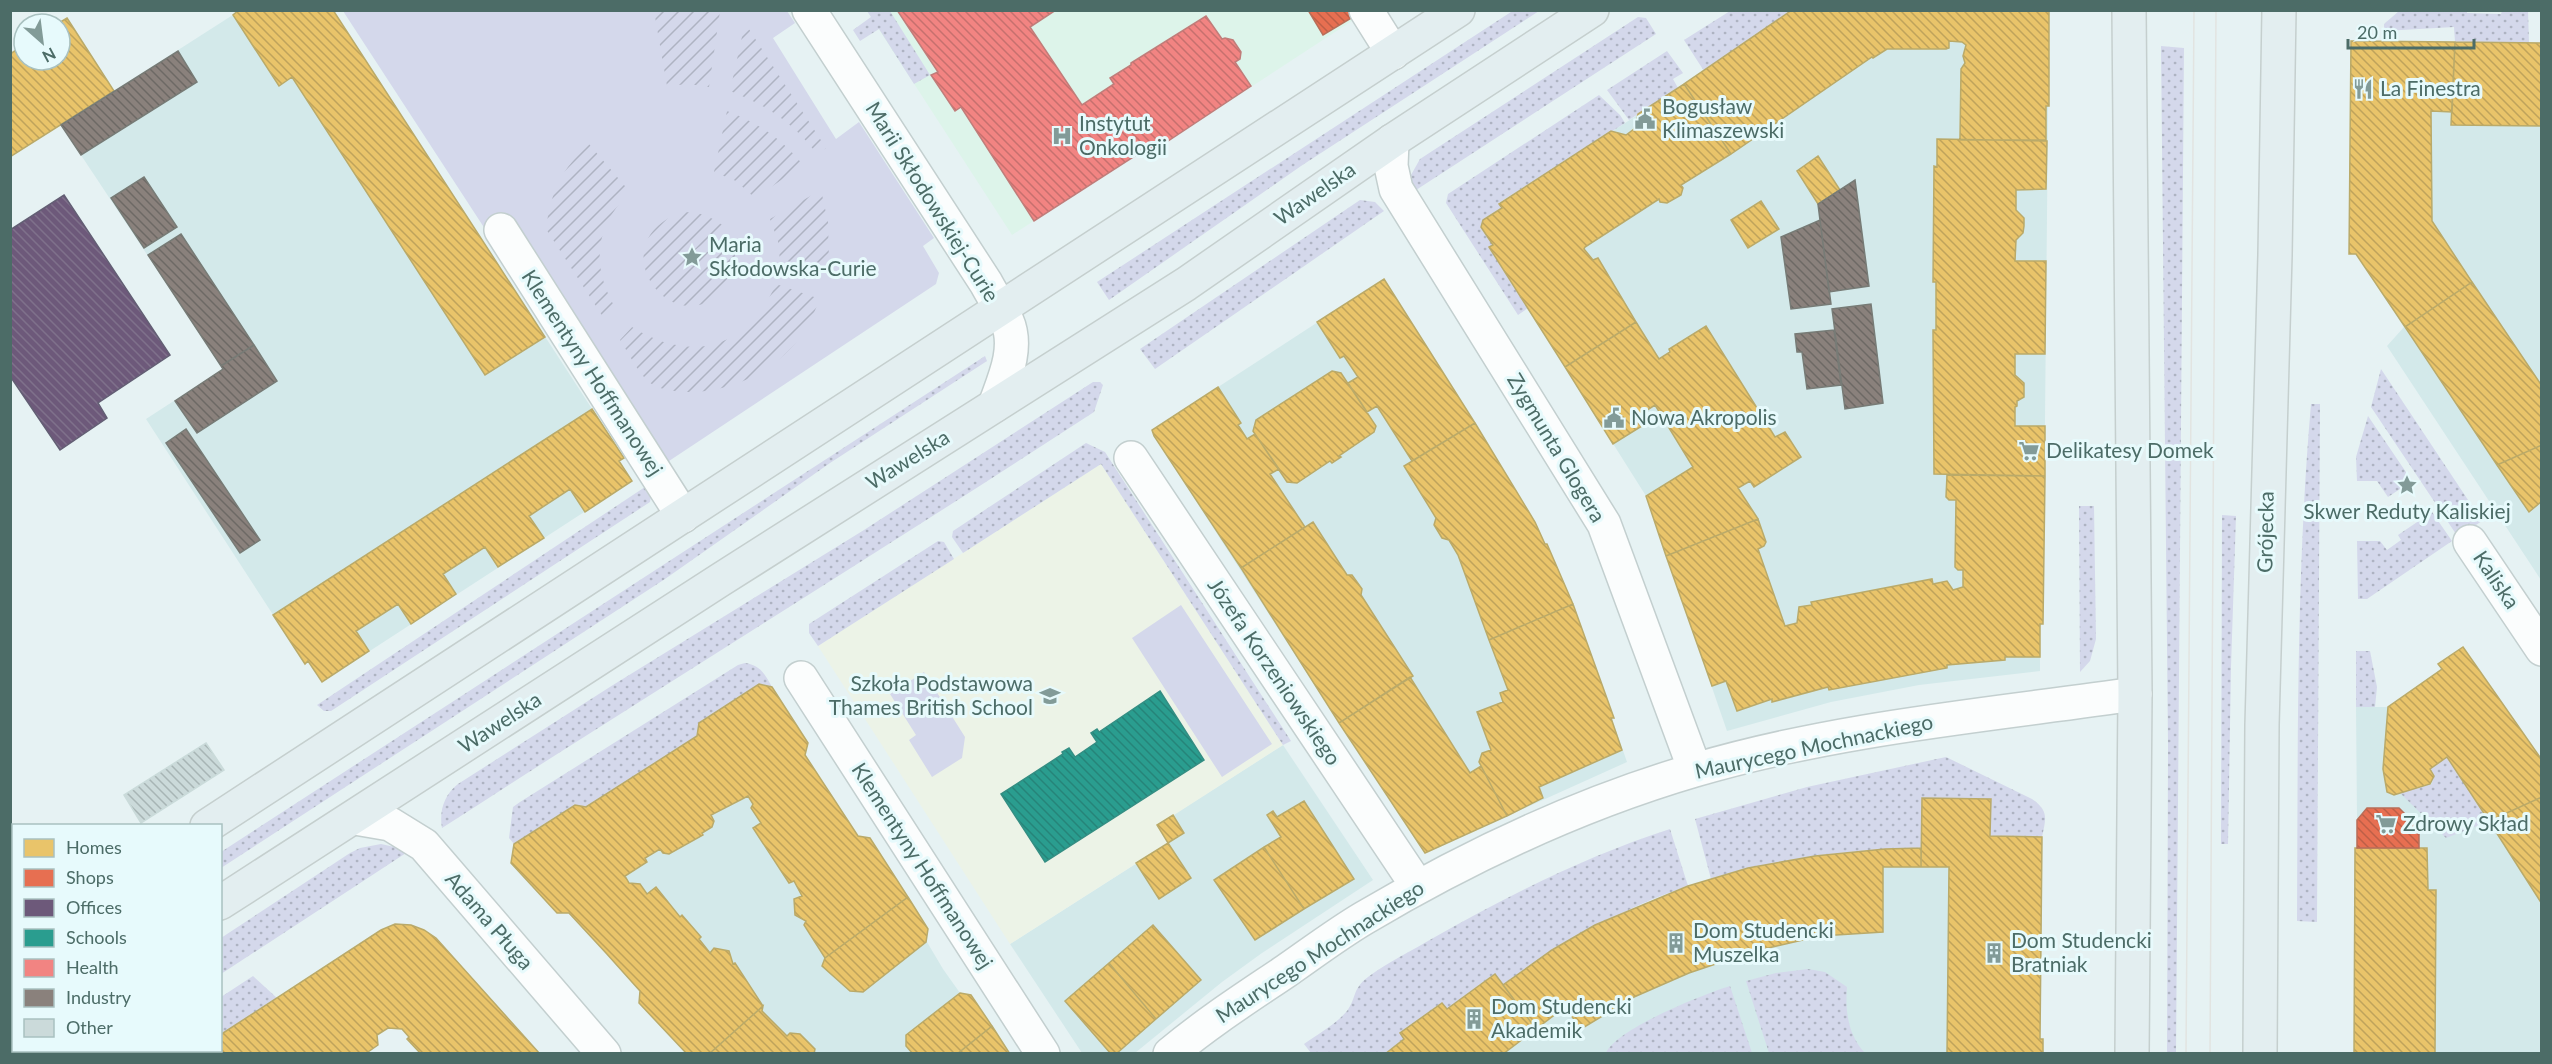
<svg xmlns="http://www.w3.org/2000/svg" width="2552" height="1064" font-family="Lato,sans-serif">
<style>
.residential{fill:#d3e9ea}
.education{fill:#ecf3e7}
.medical{fill:#ddf4ea}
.grass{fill:url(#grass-dots)}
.park{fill:#d4d8eb}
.garden{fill:url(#garden-furrows)}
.homes{fill:url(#homes-back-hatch);stroke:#baaa69;stroke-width:1.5}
.shops{fill:url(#shops-back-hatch);stroke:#b86e58;stroke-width:1.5}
.offices{fill:url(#offices-back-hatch);stroke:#635f74;stroke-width:1.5}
.schools{fill:url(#schools-back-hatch);stroke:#348e83;stroke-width:1.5}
.health{fill:url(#health-back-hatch);stroke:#c07d7a;stroke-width:1.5}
.industry{fill:url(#industry-back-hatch);stroke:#777b76;stroke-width:1.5}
.building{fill:url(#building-back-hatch);stroke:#cadbda;stroke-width:1.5}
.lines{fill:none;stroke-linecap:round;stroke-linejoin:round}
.minor-casing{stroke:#c3cfcf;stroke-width:36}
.major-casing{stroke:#c5cfce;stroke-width:36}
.minor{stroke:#fbfdfd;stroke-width:33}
.major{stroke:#e3eef0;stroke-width:33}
.tram{stroke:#e2e4e1;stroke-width:1.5}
.labels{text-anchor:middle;stroke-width:6;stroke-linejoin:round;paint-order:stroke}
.poi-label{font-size:21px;fill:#4c6c67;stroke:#e7fafc;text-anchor:start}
.street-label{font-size:21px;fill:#4c6c67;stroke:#e7fafc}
</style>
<defs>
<pattern id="grass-dots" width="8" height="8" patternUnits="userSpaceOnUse" patternTransform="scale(1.5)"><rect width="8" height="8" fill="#d4d8eb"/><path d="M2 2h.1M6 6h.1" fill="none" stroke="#aeb3c2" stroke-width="1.8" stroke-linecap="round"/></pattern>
<pattern id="garden-furrows" width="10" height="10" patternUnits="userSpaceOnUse" patternTransform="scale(1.5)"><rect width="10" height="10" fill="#d4d8eb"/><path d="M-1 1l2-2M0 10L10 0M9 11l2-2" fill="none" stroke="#aeb3c2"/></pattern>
<pattern id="homes-back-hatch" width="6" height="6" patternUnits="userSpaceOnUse" patternTransform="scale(1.5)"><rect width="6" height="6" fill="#e9c46a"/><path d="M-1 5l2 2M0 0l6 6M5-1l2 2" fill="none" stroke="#bfa35b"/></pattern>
<pattern id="shops-back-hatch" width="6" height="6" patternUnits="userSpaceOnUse" patternTransform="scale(1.5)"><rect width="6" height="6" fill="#e76f51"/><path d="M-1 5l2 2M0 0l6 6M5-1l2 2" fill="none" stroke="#bd5f47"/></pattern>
<pattern id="offices-back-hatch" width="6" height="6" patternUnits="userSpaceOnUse" patternTransform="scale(1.5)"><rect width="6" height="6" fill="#6d597a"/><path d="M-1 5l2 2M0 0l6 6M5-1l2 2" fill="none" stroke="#7f718b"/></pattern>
<pattern id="schools-back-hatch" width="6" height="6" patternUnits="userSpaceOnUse" patternTransform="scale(1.5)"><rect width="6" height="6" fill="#2a9d8f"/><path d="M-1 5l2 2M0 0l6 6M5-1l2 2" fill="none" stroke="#268479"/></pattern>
<pattern id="health-back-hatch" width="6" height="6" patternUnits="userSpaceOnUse" patternTransform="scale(1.5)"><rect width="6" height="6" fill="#f28482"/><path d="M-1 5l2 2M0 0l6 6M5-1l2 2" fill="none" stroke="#c6706e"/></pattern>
<pattern id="industry-back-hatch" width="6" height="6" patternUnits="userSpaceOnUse" patternTransform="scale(1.5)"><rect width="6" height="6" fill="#8a817c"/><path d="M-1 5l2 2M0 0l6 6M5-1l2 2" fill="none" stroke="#6d6965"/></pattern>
<pattern id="building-back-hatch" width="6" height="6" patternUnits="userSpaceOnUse" patternTransform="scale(1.5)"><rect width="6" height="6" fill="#cbdada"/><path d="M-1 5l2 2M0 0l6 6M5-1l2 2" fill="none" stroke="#a7b5b5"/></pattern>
</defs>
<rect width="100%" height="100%" fill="#e6f2f3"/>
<path class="residential" d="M239 11H333L624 458 619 461 632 481 322 682 309 661 305 664 146 419 223 369 61 125Z
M1792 11H2049L2043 624H2040V671L1919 685 1831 702 1727 731 1646 496 1489 247 1483 220 1499 204 1636 116Z
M2351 41 2541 43V580L2387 346 2404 327 2356 254H2349Z
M1384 279 1535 522 1545 544H1547L1573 604 1614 718 1612 719 1627 762 1425 853 1339 723 1154 436 1152 430Z
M2463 647 2541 760V1053L2354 1054 2355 848H2419V828L2399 808H2367L2357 820 2356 707H2388L2441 669 2438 664Z
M759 684 772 687 808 743 805 755 857 836 870 838 928 929 927 942 943 969 960 993 971 995 1010 1053H687L639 1003 640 990 606 953 569 913H557L511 863 514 844 575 805 617 785 697 736 699 723Z
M1283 745 1373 880 1262 953 1222 982 1135 1053H1082L1010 944 1184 833 1173 815Z
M1922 798 1991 799 1990 836 2042 837 2040 1039H2043V1053L1385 1054 1404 1039 1400 1033 1442 1003 1447 1008 1495 974 1503 985 1552 950 1595 925 1680 889 1747 868 1815 856 1885 849 1921 848Z"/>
<path class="education" d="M1101 464 1283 745 1174 815 1184 833 1010 944 818 646Z"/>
<path class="medical" d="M1349 10 1355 19 1147 155 1143 150 1012 235 867 11Z"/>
<path class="grass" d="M1514 10 1539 11 1301 166 1109 300 1097 282Z
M2467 10V13L2501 14 2502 11H2528L2529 43 2455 42 2454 27 2384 31V24L2399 11Z
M867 11H890L930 75 914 84 879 29 860 41 853 30 871 17Z
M1730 11H1792L1704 71 1684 40Z
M1638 17 1646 18 1656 34 1413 192 1411 175 1420 159Z
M2161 46 2184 48 2176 1054 2167 1053 2168 745Z
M1667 51 1683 73 1673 79 1678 88 1629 120 1607 90Z
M1599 95 1620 115 1625 123 1499 203 1502 208 1483 220 1493 245 1489 248 1528 308 1518 315 1446 203 1448 194Z
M1360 200 1375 202 1384 211 1155 369 1140 349Z
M985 356 987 361 830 463 665 579 221 868V852Z
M2381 369 2482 521 2458 537 2371 407Z
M1093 382H1100L1103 385 1094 412C878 553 658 688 442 828 439 811 444 795 458 784L613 685 864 530Z
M2311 404H2320L2317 922 2297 921C2298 749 2296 576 2311 404Z
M2368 416 2412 481 2388 497 2377 481H2357L2356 457Z
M1086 443 1105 452 1291 741 1283 745 1101 464 963 553 952 537 953 531Z
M648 485 651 496 650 502 331 711H324L317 705Z
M2079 506H2094L2096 639 2090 661 2080 672Z
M2432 512 2452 541 2367 599H2358L2357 541H2380L2387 550 2401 540 2398 535Z
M2222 515 2236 516 2231 667 2228 844H2221Z
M938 541 944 542 954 559 818 646 809 633V624Z
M2356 651H2370L2377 687 2375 707H2356Z
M745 663C760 665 765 674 772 687L759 684 699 723 697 736 586 807 575 805 514 844 509 838 513 807 520 802 738 665Z
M1946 757 2032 799C2049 811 2046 818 2042 837L1990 836 1991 799 1922 798 1921 848C1850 849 1780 858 1711 879L1695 819 1807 787Z
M2447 757 2490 821 2446 838 2400 793 2432 784 2433 776 2429 769Z
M1670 829 1688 886C1620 909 1561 944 1503 985L1494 974 1447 1009 1441 1003 1401 1033 1404 1039 1385 1053H1311L1304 1044C1318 1034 1336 1024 1347 1011 1357 997 1352 989 1368 977 1388 962 1413 950 1435 937 1509 895 1589 855 1670 829Z
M381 844 399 848 406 853 221 974V938L350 853 360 848Z
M1808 969 1825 972 1847 987C1845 1011 1848 1035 1865 1053H1769L1746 981 1776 973Z
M253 976 277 998 221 1035V997Z
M1730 986 1752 1053H1606C1616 1029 1704 994 1730 986Z"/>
<path class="park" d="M343 11H787L795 23 773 38 836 139 859 122 934 238 923 246 939 273 936 284 666 463 508 214 485 229Z
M1181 605 1272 744 1222 777 1132 638Z
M924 672 965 737 962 758 932 777 909 740 916 735 890 694Z"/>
<path class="garden" d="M654 11H720L709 87 689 84 667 86Z
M745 23 826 148 817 154C792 122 768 106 730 91Z
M727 111C759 123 782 139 803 165L755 198 736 181 714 172Z
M589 144 630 192C594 227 591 267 616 309L603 317 546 229C551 191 561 170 589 144Z
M821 190 828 222 829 263 780 261 778 241 770 219Z
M682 212C700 212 711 216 725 227L694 251 698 257 732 238C737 257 738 274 724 290 672 345 597 243 682 212Z
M776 284 820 299C815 310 810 323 804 332 778 369 738 390 694 392 681 392 659 391 649 382 637 372 629 353 620 340L632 327C692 364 747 349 776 284Z"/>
<path class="homes" d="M239 10H333L545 337 485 375 292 77 279 86 233 15Z
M1792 10H2049V106H2046V140H1960L1961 69 1965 63 1963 56 1966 45 1962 42 1949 41V48L1946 49H1887L1873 58 1872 57 1731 154 1684 84Z
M67 18 114 91 10 157V54L24 45V60H60V24H57Z
M2351 41 2455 42 2452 112 2431 111 2432 221 2472 282 2405 327 2356 254H2349Z
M2455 42 2542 43V126L2451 125Z
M1684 84 1731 154 1681 185 1683 188 1681 195 1667 203 1660 202 1659 199 1585 247 1584 249 1593 260 1598 258 1636 322 1565 367 1489 247 1493 245 1481 227 1483 220 1502 208 1499 204 1611 131 1626 135 1634 129 1638 114Z
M1937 139 2047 141 2046 189 2016 190V210L2024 218V226L2023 233 2016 240 2015 261H2046L2045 354H2015V375L2024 383V397L2017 401V406L2015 407V426H2045V476L1934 474 1933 330H1936V282H1933L1934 166 1937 167Z
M1818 156 1840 190 1818 204 1797 171Z
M1761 201 1779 229 1748 248 1731 220Z
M1384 279 1475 423 1412 461 1377 406 1367 412 1348 383 1358 377 1344 356 1340 358 1317 322Z
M2472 282 2542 386V445L2497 465 2405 327Z
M1636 322 1659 359 1670 352 1669 349 1706 326 1775 437 1785 432 1801 457 1754 487 1750 481 1738 488 1758 519 1666 556 1646 496 1693 467 1655 405 1644 412 1650 421 1613 444 1565 367Z
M1332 371 1341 373 1376 426 1374 432 1339 456 1341 457 1332 463 1330 461 1297 483 1287 482 1253 431 1256 420Z
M1218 387 1241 423 1238 425 1247 439 1255 434 1279 469 1270 474 1305 527 1241 568 1154 436 1152 430Z
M592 409 624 458 619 461 632 481 585 512 570 489 529 516 544 538 498 567 485 547 443 574 456 594 411 624 398 604 356 631 369 651 322 682 308 661 305 664 273 615Z
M1475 423 1535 522 1545 544H1547L1573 604 1489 640 1458 555 1449 540 1442 538 1434 525 1436 518 1404 466Z
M2542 445V501L2529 512 2497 465Z
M1947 475 2045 476 2043 624H2040V657H2005V660L1947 665V668L1829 690 1828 687 1772 702V699L1737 711 1726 681 1712 686 1666 556 1758 519 1766 542 1764 546 1758 549 1785 626 1797 623 1799 607 1812 605 1811 602 1932 579 1933 584 1947 581 1953 590 1963 587V570H1958L1955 567 1956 500H1949L1946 497Z
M1313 522 1347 575H1352L1362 589 1361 595 1413 676 1339 723 1241 568Z
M1573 604 1614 718H1611L1622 750 1539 787 1543 798 1507 816 1479 762 1482 753 1491 750 1477 712 1503 702 1500 693 1508 690 1489 640Z
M2463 647 2542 760V797L2489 821 2447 757 2430 769 2434 776 2430 784 2394 795 2387 792 2383 769 2388 707 2442 669 2438 664Z
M1410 677 1470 773 1481 766 1507 816 1425 853 1339 723Z
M759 684 772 687 808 743 805 755 858 836 870 838 908 897 825 958 804 925 806 921 795 915 794 899 802 896 794 881 789 883 753 828 761 823 751 808 753 804 748 796 711 815 714 821 712 827 702 833 703 835 669 854 663 853 660 849 645 858 647 862 625 876 629 883 640 884 647 894 656 887 680 917 682 915 701 937 699 939 710 953 714 948 729 951 733 964 735 963 763 1006 709 1054H687L639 1003 640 991 606 953 569 913H557L511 863 514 844 575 805 586 807 697 736 699 723Z
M2542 797V904L2489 821Z
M1922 798 1991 799 1990 836 2042 837 2040 1039H2043V1054H1947L1949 867H1921Z
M1304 801 1354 879 1304 909 1264 847 1281 837 1267 815 1273 811 1277 817Z
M1173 815 1184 833 1168 843 1157 825Z
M1168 843 1191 878 1159 899 1136 863Z
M1264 847 1304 909 1255 940 1214 880Z
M1921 848V867H1883V932L1820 936 1751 952 1689 973 1634 997 1581 1029 1565 1007 1536 1029 1503 985 1552 950 1595 925 1688 886 1748 868 1815 856 1885 849Z
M2355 848H2427L2428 890H2436L2435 1054H2354Z
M908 897 928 929 926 942 863 992 850 991 822 966 825 958Z
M395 924 411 925 424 930 436 938 540 1054H421L407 1039 409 1037 402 1029 388 1028 377 1035 378 1045 365 1054H194L197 1050H220V1035L381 930Z
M1153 925 1201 980 1156 1019 1109 963Z
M1109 963 1156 1019 1116 1054H1111L1065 1001Z
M1495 974 1536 1029 1503 1054H1385L1404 1039 1400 1033 1442 1003 1447 1009Z
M960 993 971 995 992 1026 957 1054H913L906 1046V1035Z
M763 1006 762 1011 787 1036 790 1033 800 1034 815 1049 814 1054H709Z
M992 1026 1010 1054H957Z"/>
<path class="shops" d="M1308 10H1349L1353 17 1323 35Z
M2367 808H2399L2419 828V848H2357V820Z"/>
<path class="offices" d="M64 195 170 355 98 403 107 418 60 450 10 376V230Z"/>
<path class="schools" d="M1160 691 1204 760 1045 862 1001 794 1063 754 1062 752 1069 748 1075 757 1097 742 1091 733 1097 729 1099 732Z"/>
<path class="health" d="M897 10H1056L1030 27 1082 105 1114 84 1110 78 1131 65V63L1206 16 1222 39 1225 38 1233 40 1241 52 1240 59 1235 62 1251 86 1147 155 1144 150 1034 221 961 107 955 111 931 75 938 72Z"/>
<path class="industry" d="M178 51 197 82 81 155 61 125Z
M144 177 177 227 144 248 111 198Z
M1855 180 1869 286 1829 292 1818 204Z
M1820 220 1831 304 1791 309 1781 237Z
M181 234 254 345 221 366 148 255Z
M1871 304 1883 403 1845 409 1832 309Z
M1834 330 1841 385 1807 389 1802 352H1797L1795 334Z
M254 345 277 381 197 433 175 401 223 369 221 366Z
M186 429 260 540 240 553 166 443Z"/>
<path class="building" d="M206 743 224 770 141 823 124 795Z"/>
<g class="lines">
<g class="minor-casing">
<path id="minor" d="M809 10 986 283C993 296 1001 308 1007 321 1019 348 1004 380 995 405
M1366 10 1393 53
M1392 141 1391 166 1396 189 1604 524 1695 770
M501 230 683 516
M1131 458 1418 887
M2470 542 2542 649
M801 678 1043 1054
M355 818 390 824 424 845 604 1054
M1170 1054C1207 1023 1246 998 1286 971 1312 953 1337 934 1364 918 1467 857 1579 804 1695 770 1837 728 1988 715 2135 694"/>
</g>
<g class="major-casing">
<path id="major" d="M2129 10 2135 694 2132 1054
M207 826 1458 10
M220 903 720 580 1186 284 1392 141 1592 10
M10 953 14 951
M10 1038 14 1036
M2260 1054 2262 725 2275 255 2279 10"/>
</g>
<use href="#minor" class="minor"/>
<use href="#major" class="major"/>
<path class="tram" d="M2186 1054 2194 10
M2210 1054 2216 10"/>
</g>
<defs>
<g id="restaurant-bare" transform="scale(1.62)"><path d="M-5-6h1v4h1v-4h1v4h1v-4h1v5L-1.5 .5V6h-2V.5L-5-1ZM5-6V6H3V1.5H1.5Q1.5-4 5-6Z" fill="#829b98" stroke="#e7fafc" stroke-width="2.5" paint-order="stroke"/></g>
<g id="civic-bare" transform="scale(1.62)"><path d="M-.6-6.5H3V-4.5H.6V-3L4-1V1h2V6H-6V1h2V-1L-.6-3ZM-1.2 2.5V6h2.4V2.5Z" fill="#829b98" stroke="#e7fafc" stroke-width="2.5" paint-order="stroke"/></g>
<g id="hospital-bare" transform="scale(1.62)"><path d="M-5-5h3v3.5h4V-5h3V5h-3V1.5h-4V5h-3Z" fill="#829b98" stroke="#e7fafc" stroke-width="2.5" paint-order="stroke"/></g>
<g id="sight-bare" transform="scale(1.62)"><path d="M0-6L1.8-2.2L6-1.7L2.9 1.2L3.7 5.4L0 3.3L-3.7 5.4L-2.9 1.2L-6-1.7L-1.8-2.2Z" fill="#829b98" stroke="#e7fafc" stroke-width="2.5" paint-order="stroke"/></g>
<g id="supermarket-bare" transform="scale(1.62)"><path d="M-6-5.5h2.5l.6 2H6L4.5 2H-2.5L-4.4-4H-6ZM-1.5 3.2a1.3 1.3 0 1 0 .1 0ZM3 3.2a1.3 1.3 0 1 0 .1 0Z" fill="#829b98" stroke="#e7fafc" stroke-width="2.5" paint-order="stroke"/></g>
<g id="school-bare" transform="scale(1.62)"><path d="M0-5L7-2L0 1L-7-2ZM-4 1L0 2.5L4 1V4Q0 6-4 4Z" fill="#829b98" stroke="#e7fafc" stroke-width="2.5" paint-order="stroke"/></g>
<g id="building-bare" transform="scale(1.62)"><path d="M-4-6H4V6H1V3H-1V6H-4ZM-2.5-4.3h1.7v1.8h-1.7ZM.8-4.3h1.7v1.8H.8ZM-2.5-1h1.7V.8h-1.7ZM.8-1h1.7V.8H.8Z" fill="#829b98" stroke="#e7fafc" stroke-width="2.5" paint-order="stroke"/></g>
</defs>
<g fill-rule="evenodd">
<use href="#restaurant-bare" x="2363" y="89"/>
<use href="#civic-bare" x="1645" y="119"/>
<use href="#hospital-bare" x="1062" y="136"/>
<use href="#sight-bare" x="692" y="257"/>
<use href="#civic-bare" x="1614" y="418"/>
<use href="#supermarket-bare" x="2029" y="451"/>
<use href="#sight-bare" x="2407" y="485"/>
<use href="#school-bare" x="1050" y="696"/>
<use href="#supermarket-bare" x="2386" y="824"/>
<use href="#building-bare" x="1676" y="943"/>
<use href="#building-bare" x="1994" y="953"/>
<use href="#building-bare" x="1474" y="1019"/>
</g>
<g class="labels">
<g class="poi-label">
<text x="2380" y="96">La Finestra</text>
<text x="1662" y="114">Bogusław<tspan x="1662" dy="24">Klimaszewski</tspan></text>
<text x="1079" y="131">Instytut<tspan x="1079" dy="24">Onkologii</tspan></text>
<text x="709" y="252">Maria<tspan x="709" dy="24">Skłodowska-Curie</tspan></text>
<text x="1631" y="425">Nowa Akropolis</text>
<text x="2046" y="458">Delikatesy Domek</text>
<text x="2407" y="519" text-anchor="middle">Skwer Reduty Kaliskiej</text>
<text x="1033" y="691" text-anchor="end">Szkoła Podstawowa<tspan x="1033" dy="24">Thames British School</tspan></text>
<text x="2403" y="831">Zdrowy Skład</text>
<text x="1693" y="938">Dom Studencki<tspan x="1693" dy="24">Muszelka</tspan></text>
<text x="2011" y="948">Dom Studencki<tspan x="2011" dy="24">Bratniak</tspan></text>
<text x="1491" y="1014">Dom Studencki<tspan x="1491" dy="24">Akademik</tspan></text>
</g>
<g class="street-label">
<text transform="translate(1315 194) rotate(-35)" y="7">Wawelska</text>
<text transform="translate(932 202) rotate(58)" y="7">Marii Skłodowskiej-Curie</text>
<text transform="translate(592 373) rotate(57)" y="7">Klementyny Hoffmanowej</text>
<text transform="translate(1556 448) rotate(59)" y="7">Zygmunta Glogera</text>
<text transform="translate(908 460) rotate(-32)" y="7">Wawelska</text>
<text transform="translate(2266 532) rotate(-89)" y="7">Grójecka</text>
<text transform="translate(2496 580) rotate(56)" y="7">Kaliska</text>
<text transform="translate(1274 672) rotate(56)" y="7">Józefa Korzeniowskiego</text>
<text transform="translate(500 723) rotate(-33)" y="7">Wawelska</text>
<text transform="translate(1814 747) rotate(-12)" y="7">Maurycego Mochnackiego</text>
<text transform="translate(922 866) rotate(57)" y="7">Klementyny Hoffmanowej</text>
<text transform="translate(489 921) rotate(49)" y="7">Adama Pługa</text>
<text transform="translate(1320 952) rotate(-33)" y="7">Maurycego Mochnackiego</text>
</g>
</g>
<rect width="2552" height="1064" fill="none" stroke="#4c6c67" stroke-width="24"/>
<rect x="12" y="824" width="210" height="228" fill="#e7fafc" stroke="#a9c1c0" stroke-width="1.5"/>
<rect x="24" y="839" width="30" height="18" fill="#e9c46a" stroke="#a9c1c0" stroke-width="1.5"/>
<text x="66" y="854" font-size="18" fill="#4c6c67">Homes</text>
<rect x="24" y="869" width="30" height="18" fill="#e76f51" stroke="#a9c1c0" stroke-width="1.5"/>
<text x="66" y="884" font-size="18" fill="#4c6c67">Shops</text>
<rect x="24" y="899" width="30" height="18" fill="#6d597a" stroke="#a9c1c0" stroke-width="1.5"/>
<text x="66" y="914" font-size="18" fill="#4c6c67">Offices</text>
<rect x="24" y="929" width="30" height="18" fill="#2a9d8f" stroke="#a9c1c0" stroke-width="1.5"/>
<text x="66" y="944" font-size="18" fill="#4c6c67">Schools</text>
<rect x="24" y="959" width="30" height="18" fill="#f28482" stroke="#a9c1c0" stroke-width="1.5"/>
<text x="66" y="974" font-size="18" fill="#4c6c67">Health</text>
<rect x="24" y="989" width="30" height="18" fill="#8a817c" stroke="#a9c1c0" stroke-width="1.5"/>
<text x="66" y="1004" font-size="18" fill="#4c6c67">Industry</text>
<rect x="24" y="1019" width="30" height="18" fill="#cbdada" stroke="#a9c1c0" stroke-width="1.5"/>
<text x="66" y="1034" font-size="18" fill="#4c6c67">Other</text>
<g transform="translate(42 42) rotate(152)"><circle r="28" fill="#e7fafc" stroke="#a9c1c0" stroke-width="1.5"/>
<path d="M0-4.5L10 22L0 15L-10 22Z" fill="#829b98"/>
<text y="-9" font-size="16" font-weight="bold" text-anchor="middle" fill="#4c6c67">N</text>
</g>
<path d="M2348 39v9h126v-9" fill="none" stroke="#4c6c67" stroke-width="3"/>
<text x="2357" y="39" font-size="18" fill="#4c6c67" stroke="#e7fafc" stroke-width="4.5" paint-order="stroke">20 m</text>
</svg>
